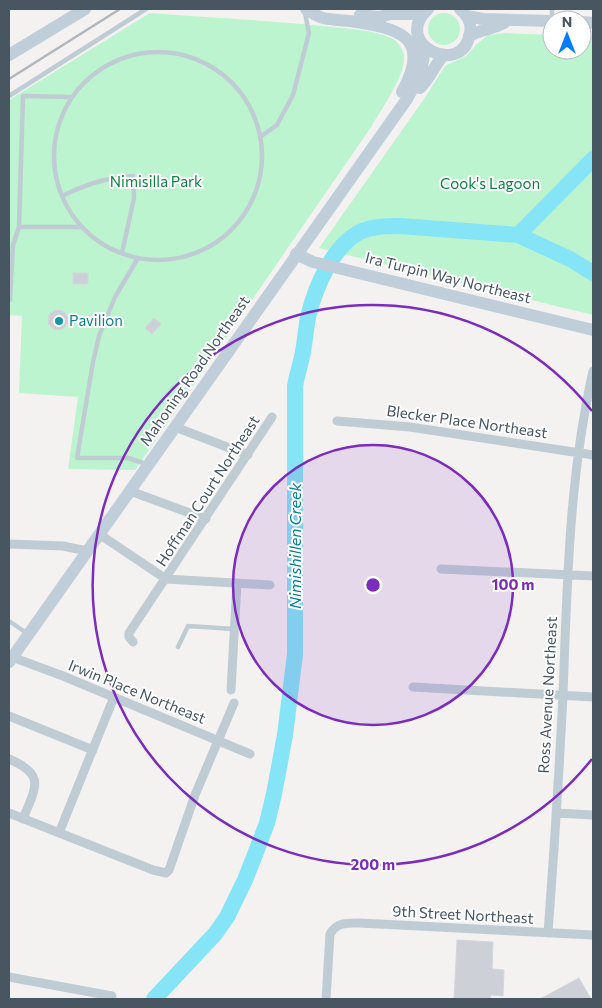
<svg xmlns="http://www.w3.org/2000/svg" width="602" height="1008" font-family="Commissioner,sans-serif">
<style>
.green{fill:#bcf4cf}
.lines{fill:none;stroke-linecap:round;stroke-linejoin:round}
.river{stroke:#85e4f6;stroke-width:16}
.building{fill:#cdd0d6;stroke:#d4d7dd}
.lane{stroke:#c0ccd4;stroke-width:4.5}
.street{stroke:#c0ccd4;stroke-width:9}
.secondary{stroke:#c0ced9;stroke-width:12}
.rail{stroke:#b2b7bc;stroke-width:2.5}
.ring{fill:none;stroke:#7b2cbf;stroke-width:2.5}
.culture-dot{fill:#0f9aa8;stroke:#fff;stroke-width:2}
.labels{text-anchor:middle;stroke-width:4;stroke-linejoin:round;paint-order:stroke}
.park-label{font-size:15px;fill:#0d8643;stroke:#fff}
.street-label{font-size:15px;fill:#475661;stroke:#fff}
.culture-label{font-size:15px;fill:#0d838f;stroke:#fff;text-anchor:start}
.water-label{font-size:16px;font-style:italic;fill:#038298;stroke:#fff}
.centre{fill:#7b2cbf;stroke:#fff;stroke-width:2.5}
.ring-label{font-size:15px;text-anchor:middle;font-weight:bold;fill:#7b2cbf;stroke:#fff;stroke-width:4;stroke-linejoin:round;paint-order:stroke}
</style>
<rect width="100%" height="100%" fill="#f4f1f1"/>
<path class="green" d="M428 29a16 16 0 1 1 32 0a16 16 0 1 1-32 0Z
M150 13C210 18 271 20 332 27 350 29 374 30 391 38 397 41 401 46 403 52 410 70 380 111 371 127L135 470 68 469 78 397 19 393 22 316 9 315V100Z
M505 33 552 35V50H582V36L593 37V315L319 248 424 99 445 66 466 56 477 44 488 35Z"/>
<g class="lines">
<path class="river" d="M518 235 593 159
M154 999 215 934 227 917 245 880 256 852 267 823 274 794 285 735 295 654V386C297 374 301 363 303 352 305 340 306 329 308 317 315 288 333 244 362 231 374 226 387 226 400 226L518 235 570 259 593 273"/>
</g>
<path class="building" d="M73 273H88V284H73Z
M48 320a10 10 0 1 1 20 0a10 10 0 1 1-20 0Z
M154 318 161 324 152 334 145 328Z
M457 940 493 942 492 969 504 970 503 996 491 995 490 999H454Z
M579 978 591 999H540Z"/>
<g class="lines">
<path class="lane" d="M552 20V9
M54 156a104 104 0 1 1 208 0a104 104 0 1 1-208 0Z
M9 96 146 9
M260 137 277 125 293 95 309 33 305 13
M62 196C87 184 105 178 133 176L134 198 122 253
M19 227H82
M138 258 115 297 99 336 93 362 77 458H128L146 464
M9 300H10L13 245 19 227 23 96 72 97
M9 621 28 634
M178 647 188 626 234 629"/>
<path class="street" d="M337 421 410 427 593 455
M175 427 248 455
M130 491 206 519
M99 534 166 579 270 585
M9 544 63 546 87 551
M441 569 593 576
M133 642 129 637V633L272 417
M12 657 63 676 250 754
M413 687 593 697
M231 690 237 583
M9 716 93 750
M9 759C47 775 35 788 23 819
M9 813 153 870 166 873 169 870 195 795 234 703
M556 813 593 815
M59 833 114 697
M548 933C554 854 559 774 563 695 567 586 569 477 593 371
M9 977 112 996
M326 999 330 934C337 922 347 923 360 923L593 935"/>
<path class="secondary" d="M306 9C311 12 317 16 323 18 331 20 341 20 350 21 398 28 433 36 402 92
M428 9C390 44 463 79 470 33 472 24 467 15 460 9
M360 15 379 17 391 14H414L426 10
M467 16 483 19 552 21
M582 22 593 23
M469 36C482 29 493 29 504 23
M9 55 85 9
M420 88C430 79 434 65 444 55
M296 254 313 262 593 330
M9 662 407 99C417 81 425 67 424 46"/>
<path class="rail" d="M9 79 120 9"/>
</g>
<circle cx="373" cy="585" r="140" fill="#7b2cbf" fill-opacity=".12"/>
<g class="ring">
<circle cx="373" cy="585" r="140"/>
<path d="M592 759A280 280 0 1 1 592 411"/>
</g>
<circle class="culture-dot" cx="59" cy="321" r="5"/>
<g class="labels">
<g class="park-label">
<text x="156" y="187">Nimisilla Park</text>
<text x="490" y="189">Cook's Lagoon</text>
</g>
<g class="street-label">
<text transform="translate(448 278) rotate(14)" y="5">Ira Turpin Way Northeast</text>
<text transform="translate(195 371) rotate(-55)" y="5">Mahoning Road Northeast</text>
<text transform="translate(467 422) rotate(8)" y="5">Blecker Place Northeast</text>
<text transform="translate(208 491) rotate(-57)" y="5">Hoffman Court Northeast</text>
<text transform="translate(137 692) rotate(22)" y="5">Irwin Place Northeast</text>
<text transform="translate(548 695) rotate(-87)" y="5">Ross Avenue Northeast</text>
<text transform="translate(463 915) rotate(3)" y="5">9th Street Northeast</text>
</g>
<g class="culture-label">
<text x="69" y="326">Pavilion</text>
</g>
<g class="water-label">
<text transform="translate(295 546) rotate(-90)" y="6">Nimishillen Creek</text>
</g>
</g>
<circle cx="373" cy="585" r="8" class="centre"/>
<g class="ring-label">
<text x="513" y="590">100 m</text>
<text x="373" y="870">200 m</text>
</g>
<rect width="602" height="1008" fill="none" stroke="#475661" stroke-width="20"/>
<g transform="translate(567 35)"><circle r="24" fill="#ffffff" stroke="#b5bbc0"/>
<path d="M0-4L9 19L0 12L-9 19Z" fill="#067df8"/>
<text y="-8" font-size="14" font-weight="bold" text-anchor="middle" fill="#475661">N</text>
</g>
</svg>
